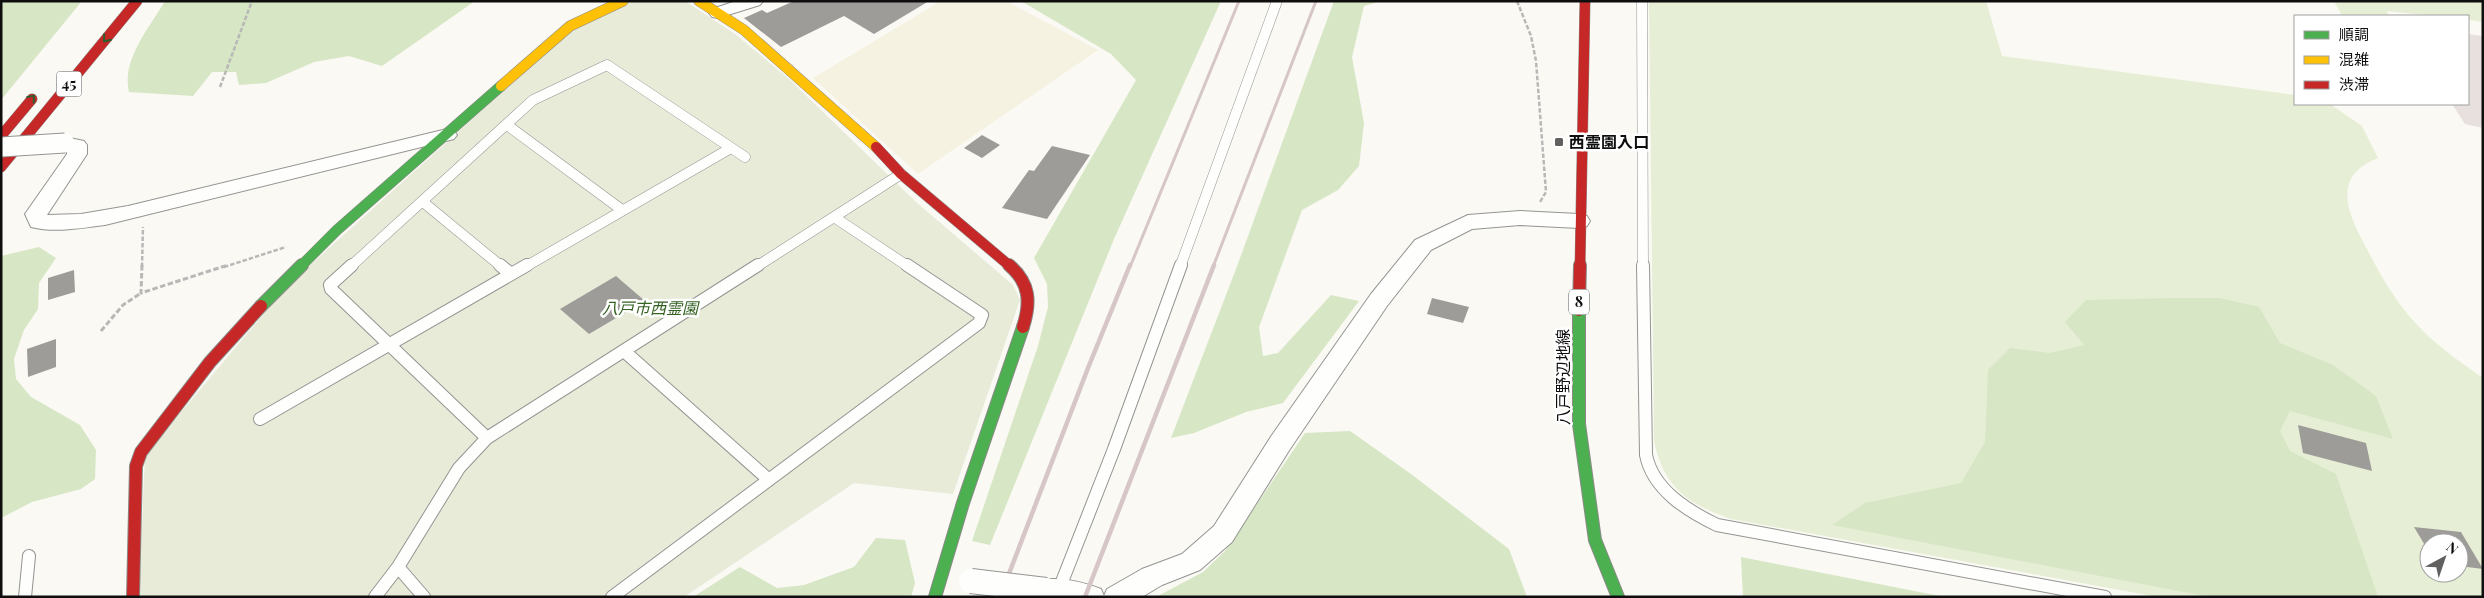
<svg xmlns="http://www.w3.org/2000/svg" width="2484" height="598" font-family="'Playfair Display','Noto Sans JP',serif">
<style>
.farmland{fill:#f6f2e1}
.green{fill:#e6efd5;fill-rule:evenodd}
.forest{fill:#d7e6c4}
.cemetery{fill:#e7ebd8}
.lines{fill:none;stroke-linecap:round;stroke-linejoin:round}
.taxiway{fill:#e8e0de;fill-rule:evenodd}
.runway{fill:#e8e0de;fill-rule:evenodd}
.building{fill:#9e9c99}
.lane-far1-casing{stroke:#949492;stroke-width:11}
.lane-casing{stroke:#949492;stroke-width:14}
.street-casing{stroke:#949492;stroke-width:2}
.fast-far1-casing{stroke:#8b8a88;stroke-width:11}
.fast-casing{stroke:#8b8a88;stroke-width:14}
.slow-casing{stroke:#8b8a88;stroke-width:11}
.jam-far1-casing{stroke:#8b8a88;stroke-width:11}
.jam-casing{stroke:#8b8a88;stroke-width:14}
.path-far1{stroke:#b8b8b7;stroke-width:2.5;stroke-dasharray:4.5 2;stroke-linecap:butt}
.path{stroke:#b8b8b7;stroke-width:3;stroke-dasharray:5.5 2.5;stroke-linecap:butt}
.lane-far1{stroke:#fefefd;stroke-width:10}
.lane{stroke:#fefefd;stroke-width:12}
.street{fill:#fefefd;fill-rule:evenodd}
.fast-far1{stroke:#4caf50;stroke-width:10}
.fast{stroke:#4caf50;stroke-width:12}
.slow{stroke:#ffc107;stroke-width:10}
.jam-far1{stroke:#c62828;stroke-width:10}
.jam{stroke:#c62828;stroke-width:12}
.rail-far1{stroke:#d6c6c8;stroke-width:3}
.rail{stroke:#d6c6c8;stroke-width:4.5}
.street-bridge-far1-casing{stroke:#949492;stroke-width:21;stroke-linecap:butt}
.street-bridge-casing{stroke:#949492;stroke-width:26;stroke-linecap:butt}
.street-bridge-far1{stroke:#fefefd;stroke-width:19}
.street-bridge{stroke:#fefefd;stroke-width:24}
.oneway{stroke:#2d5e2f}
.poi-dot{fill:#61605e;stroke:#fff;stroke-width:2}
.labels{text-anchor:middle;stroke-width:5;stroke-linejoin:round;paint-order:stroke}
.shield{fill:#fff;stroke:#565656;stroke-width:1}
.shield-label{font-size:15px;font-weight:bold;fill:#0e0e0e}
.poi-label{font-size:16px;font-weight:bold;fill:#0e0e0e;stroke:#fff;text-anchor:start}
.park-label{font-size:16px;font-style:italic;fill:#346222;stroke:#fff}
.street-label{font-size:16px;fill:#0e0e0e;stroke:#fff}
</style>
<rect width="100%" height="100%" fill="#faf9f4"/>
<path class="farmland" d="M941 1H1006L1098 50 918 174 813 78Z"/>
<path class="green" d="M1649 1H1986L2002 56 2295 95V104H2330L2362 126 2378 158C2327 178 2351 219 2369 253 2384 282 2400 308 2423 331 2441 349 2462 363 2483 378V597H2158L1731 519C1688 504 1664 488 1654 441ZM2429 543H2459V573H2429Z
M2334 1H2483V22L2468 20V16H2434L2387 11 2389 16H2342Z"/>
<path class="forest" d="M1 1H82L1 100Z
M165 1H475L382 66 349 56 314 62 266 83 239 85 236 72H212L193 96 129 92C121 60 150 27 165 1Z
M1021 1H1221L1114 239 990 545 972 541 1038 346 1048 307 1047 284 1034 258 1136 80 1111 54Z
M1334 1H1381L1364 6 1352 57 1364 123 1359 166 1338 190 1302 210 1259 327 1263 356 1278 353 1331 295 1359 301 1283 403 1246 412 1194 433 1171 438 1236 269Z
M39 247 56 258 39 283 38 309 24 330 14 359 16 379 31 397 80 425 96 450 95 479 81 489 32 502 1 518V256Z
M2172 298H2220L2259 307 2280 343 2333 365 2376 396 2393 439 2290 411 2280 431 2290 451 2336 474 2378 597H2210L1832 525 1865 503 1961 483 1985 442 1988 370 2010 348 2050 353 2084 345 2065 322 2086 300Z
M1350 431 1411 474 1509 549 1527 597H1156L1203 572 1225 551 1305 433Z
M876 538 905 540 915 583 911 597H693L740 567 777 588 804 585 854 567Z
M1741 557 1945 597H1743Z"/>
<path class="cemetery" d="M630 1H685L735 34 788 78 916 202 1013 285 1020 300 953 494 854 483 684 597H139L145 455 288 285 578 24Z"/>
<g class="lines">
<path class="taxiway" d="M2468 74 2483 78V128L2465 124 2452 104H2468Z"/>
<path class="runway" d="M2468 34 2483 36V110L2453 104H2468Z"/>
</g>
<path class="building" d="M794 1H929L874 34 844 16 781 47 744 18 762 10 767 13Z
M982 135 1000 145 982 158 964 148Z
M1052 146 1090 155 1047 219 1002 208 1029 170 1034 171Z
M74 270 75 292 48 300V278Z
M616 276 645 301 589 334 560 309Z
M1432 298 1469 307 1463 323 1427 314Z
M56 339V367L28 377 27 349Z
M2298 425 2366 443 2372 471 2303 453Z
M2414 527 2461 532 2483 569 2459 566V543H2429V552Z"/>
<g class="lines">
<g class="lane-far1-casing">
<path id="lane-far1" d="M1642 1 1643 267
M507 125 622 210
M423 202 502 267
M834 217 909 267
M350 267 533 100 607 65 745 157
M525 267 731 148
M756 267 901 174
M1180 267 1277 1"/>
</g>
<g class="lane-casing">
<path id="lane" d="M352 265 330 285 331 289 487 438
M500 265 511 274
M1643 265 1646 455C1653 490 1688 511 1717 525L2105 597
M624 351 769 480
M260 419 527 265
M398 567 424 597
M1058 592 1114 449 1181 265
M25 597 29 556
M375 597 398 567 459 468 487 438 758 265
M612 597 979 323 982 315 907 265"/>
</g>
<g class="street-casing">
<path id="street" d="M736 1H763L760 5 718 18 712 17 709 13 712 9Z
M447 129 454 131 457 135 454 139 105 225C81 228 55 233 31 227L25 214 67 154V150L58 147 55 143 58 139 65 137 84 141 87 145V154L47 215 81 214 128 206Z
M1520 211 1579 214 1587 216 1590 221 1587 226 1579 228 1520 225 1472 229 1431 250 1387 306 1290 449 1232 542 1200 570 1162 585 1142 597H1036L1032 590 1036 582C1054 575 1083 582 1101 589L1104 596 1107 589 1142 569 1182 554 1214 526 1272 435 1371 294 1415 240 1468 215Z"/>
</g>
<g class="fast-far1-casing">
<path id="fast-far1" d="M300 267 337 230 501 86"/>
</g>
<g class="fast-casing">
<path id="fast" d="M261 306 302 265
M1579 310V424L1595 540 1618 597
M935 597 963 503 1023 327"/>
</g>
<g class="slow-casing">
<path id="slow" d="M699 1 744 30 876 147
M501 86 570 26 623 1"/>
</g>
<g class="jam-far1-casing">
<path id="jam-far1" d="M1 136 32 99
M876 147 901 174 1011 267
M1 167 137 1
M1580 267 1585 1"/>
</g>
<g class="jam-casing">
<path id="jam" d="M1009 265C1030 283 1031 302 1023 327
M1579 310 1580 265
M133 597 136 466 141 452 210 362 261 306"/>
</g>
<path class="path-far1" d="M1517 1 1531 36 1536 61 1546 192 1540 202
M220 87 252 1
M142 267 143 227
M224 267 286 247"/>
<path class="path" d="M142 265 141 293 228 265
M101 331 123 305 141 293"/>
<use href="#lane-far1" class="lane-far1"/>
<use href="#lane" class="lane"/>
<use href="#street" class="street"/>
<use href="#fast-far1" class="fast-far1"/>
<use href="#fast" class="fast"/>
<use href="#slow" class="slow"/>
<use href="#jam-far1" class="jam-far1"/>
<use href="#jam" class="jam"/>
<path class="rail-far1" d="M1130 267 1239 1
M1213 267 1316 1"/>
<path class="rail" d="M1000 597 1088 368 1130 265
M1085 597 1214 265"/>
<g class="street-bridge-far1-casing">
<path id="street-bridge-far1" d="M1 147 65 143"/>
</g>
<g class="street-bridge-casing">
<path id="street-bridge" d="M971 581 1046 590"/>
</g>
<use href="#street-bridge-far1" class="street-bridge-far1"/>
<use href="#street-bridge" class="street-bridge"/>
</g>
<defs><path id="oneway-chevron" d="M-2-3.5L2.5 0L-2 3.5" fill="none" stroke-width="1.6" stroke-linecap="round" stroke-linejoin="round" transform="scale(1.25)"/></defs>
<g class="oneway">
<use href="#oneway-chevron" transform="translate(106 39) rotate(129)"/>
<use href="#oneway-chevron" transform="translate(32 98) rotate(-50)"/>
</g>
<rect class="poi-dot" x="1554" y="137" width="10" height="10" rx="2.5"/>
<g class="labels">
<g class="shield">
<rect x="56.5" y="71.5" width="25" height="25" rx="4"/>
<rect x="1569" y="289.5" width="20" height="25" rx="4"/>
</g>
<g class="shield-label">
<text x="69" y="89">45</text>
<text x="1579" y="307">8</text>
</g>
<g class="poi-label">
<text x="1569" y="148">西霊園入口</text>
</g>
<g class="park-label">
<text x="650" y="314">八戸市西霊園</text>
</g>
<g class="street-label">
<text transform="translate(1563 377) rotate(-90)" y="6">八戸野辺地線</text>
</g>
</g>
<rect width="2484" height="598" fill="none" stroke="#0e0e0e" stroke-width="5"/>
<rect x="2294" y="15" width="175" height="90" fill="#ffffff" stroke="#9f9f9f"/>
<rect x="2304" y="31" width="25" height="8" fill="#4caf50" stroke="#9f9f9f"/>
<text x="2339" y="40" font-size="15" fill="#0e0e0e">順調</text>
<rect x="2304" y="56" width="25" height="8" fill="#ffc107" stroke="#9f9f9f"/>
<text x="2339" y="65" font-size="15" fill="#0e0e0e">混雑</text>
<rect x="2304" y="81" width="25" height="8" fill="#c62828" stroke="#9f9f9f"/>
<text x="2339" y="90" font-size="15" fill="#0e0e0e">渋滞</text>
<g transform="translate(2444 558) rotate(40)"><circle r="24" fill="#ffffff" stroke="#9f9f9f"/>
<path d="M0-4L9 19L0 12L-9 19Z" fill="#61605e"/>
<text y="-8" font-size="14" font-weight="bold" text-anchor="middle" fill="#0e0e0e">N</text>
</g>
</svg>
